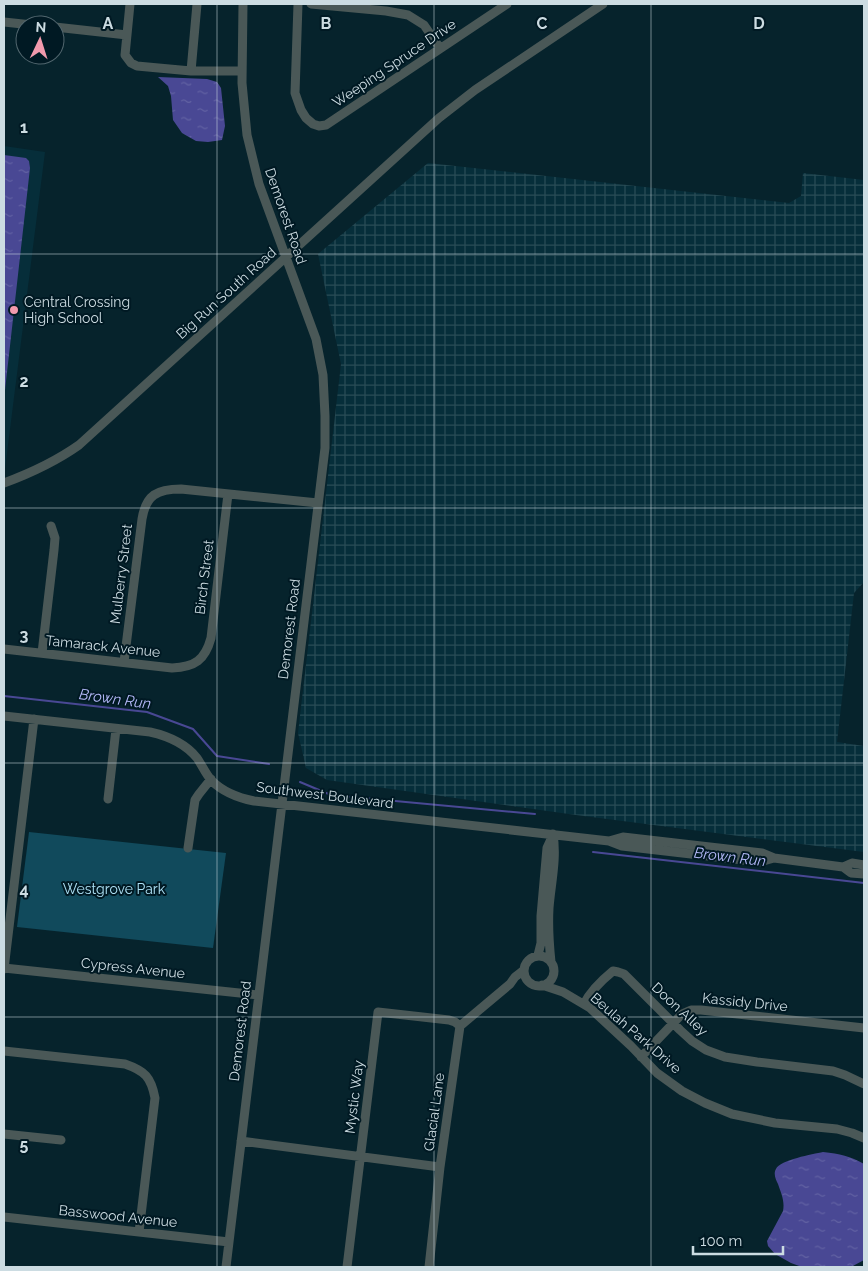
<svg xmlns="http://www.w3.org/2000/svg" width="868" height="1271" font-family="Raleway,sans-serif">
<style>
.built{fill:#062e3a}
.industrial{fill:url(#industrial-grid)}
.park{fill:#114a5c}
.water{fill:url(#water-ripples)}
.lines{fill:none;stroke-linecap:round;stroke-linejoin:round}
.stream{stroke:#494894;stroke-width:2}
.minor{stroke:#4a5857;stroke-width:9}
.grid{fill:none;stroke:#ccdce2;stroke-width:1;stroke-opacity:0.55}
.poi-dot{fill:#f29aad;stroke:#001923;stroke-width:2}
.labels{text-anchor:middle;stroke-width:4;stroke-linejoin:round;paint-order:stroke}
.street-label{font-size:14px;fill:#ccdce2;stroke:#001923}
.poi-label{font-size:14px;fill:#ccdce2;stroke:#001923;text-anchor:start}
.park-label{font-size:14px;fill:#aee2f6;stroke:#001923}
.water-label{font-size:15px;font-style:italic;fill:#b6bbfb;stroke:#001923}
.grid-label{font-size:16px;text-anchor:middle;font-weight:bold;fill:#ccdce2;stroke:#001923;stroke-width:4;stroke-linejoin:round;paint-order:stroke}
</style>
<defs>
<pattern id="industrial-grid" width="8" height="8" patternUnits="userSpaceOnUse" patternTransform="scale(1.25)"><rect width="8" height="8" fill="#062e3a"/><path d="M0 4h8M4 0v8" fill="none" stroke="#294c56"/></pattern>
<pattern id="water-ripples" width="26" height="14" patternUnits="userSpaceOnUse" patternTransform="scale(1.25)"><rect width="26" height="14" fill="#494894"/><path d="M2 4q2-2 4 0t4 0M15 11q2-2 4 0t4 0" fill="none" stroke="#6262a3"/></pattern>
</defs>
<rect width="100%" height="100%" fill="#06232c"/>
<path class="built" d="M4 146 45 152 5 469H4Z"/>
<path class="industrial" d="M428 163 789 203 801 196 803 173 864 180V582L854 593 837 742 864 746V852L576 815 327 780 306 768 298 733 341 364 318 254Z"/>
<path class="park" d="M29 832 226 853 213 948 17 927Z"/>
<path class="water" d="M158 77 207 79 217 82 221 88 225 126 222 140 208 142 196 141 182 133 173 120 171 96 168 86Z
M4 155 26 158 29 161 30 168 4 399Z
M823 1152C840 1154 850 1156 864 1164V1260L851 1267H802L791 1263 775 1254 768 1246 767 1241 783 1211C785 1201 781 1193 778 1184 776 1180 773 1174 776 1169 780 1160 813 1154 823 1152Z"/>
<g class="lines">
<path class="stream" d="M4 696 147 712 193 729 217 756 269 764
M300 782 331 795 535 814
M593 852 864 883"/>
<path class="minor" d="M130 4 125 55 131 63 137 66 191 71H242
M298 4 295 93 301 110 306 118 313 124 319 126 326 125 507 4
M311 4 386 11 408 15 424 25 440 48
M4 22 32 25
M55 27 127 35
M191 71 197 4
M4 483C31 473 55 462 79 445L439 118 475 90 603 4
M4 649 172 668C195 667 205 660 211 638L228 494
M42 653 54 550 55 538 51 526
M124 662 142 519C146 495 157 489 181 489L318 503
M4 716 150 732C168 736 185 743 197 758 202 765 206 775 212 781 223 792 239 798 254 801L609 841 622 846 760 862 774 858
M108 799 116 729
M609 841 623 837 762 853 774 858 843 867 852 863 864 865
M188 848 195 800 199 794 211 779
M843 867 851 873 864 874
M538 955 541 943V916L547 848 553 835
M524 971a15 15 0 1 1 30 0a15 15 0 1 1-30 0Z
M551 962C549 943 548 926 549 908 551 883 557 859 553 834
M4 968 258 995
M4 969 34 719
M542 985 563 992 590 1008 631 1046 657 1073 682 1091 705 1103 732 1114 775 1123 837 1129 852 1133 864 1138
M584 1004C590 992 602 980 613 971L618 972 624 974 680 1030 692 1041 706 1050 725 1057 757 1062 833 1071 845 1075 864 1084
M4 1051 125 1064C145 1071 151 1077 155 1098L139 1232
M641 1057 682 1014 691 1010H701L864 1028
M4 1134 61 1140
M241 1141 440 1167
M4 1217 229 1242
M226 1267 325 448V416L323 375 316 339 259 184 247 135 242 83 243 4
M347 1267 378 1012 449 1020 455 1022 460 1026
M429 1267 440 1167 460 1026 510 984 515 977 524 970"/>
</g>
<path class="grid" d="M217 4V1267M434 4V1267M651 4V1267M4 254H864M4 508H864M4 763H864M4 1017H864"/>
<circle class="poi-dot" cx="14" cy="310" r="5"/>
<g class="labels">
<g class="street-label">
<text transform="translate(394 63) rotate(-34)" y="5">Weeping Spruce Drive</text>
<text transform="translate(286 216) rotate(71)" y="5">Demorest Road</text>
<text transform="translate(226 293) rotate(-42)" y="5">Big Run South Road</text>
<text transform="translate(121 574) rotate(-83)" y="5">Mulberry Street</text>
<text transform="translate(204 577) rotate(-83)" y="5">Birch Street</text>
<text transform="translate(289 629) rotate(-83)" y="5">Demorest Road</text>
<text transform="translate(103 646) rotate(6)" y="5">Tamarack Avenue</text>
<text transform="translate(325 795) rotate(7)" y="5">Southwest Boulevard</text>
<text transform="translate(133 968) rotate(6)" y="5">Cypress Avenue</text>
<text transform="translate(745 1002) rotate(6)" y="5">Kassidy Drive</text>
<text transform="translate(680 1009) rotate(43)" y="5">Doon Alley</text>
<text transform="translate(240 1031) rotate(-83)" y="5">Demorest Road</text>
<text transform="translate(636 1033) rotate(41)" y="5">Beulah Park Drive</text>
<text transform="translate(354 1097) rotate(-83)" y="5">Mystic Way</text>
<text transform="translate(434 1112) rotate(-82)" y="5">Glacial Lane</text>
<text transform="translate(118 1216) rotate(6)" y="5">Basswood Avenue</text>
</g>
<g class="poi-label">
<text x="24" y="307">Central Crossing<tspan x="24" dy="16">High School</tspan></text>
</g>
<g class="park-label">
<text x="114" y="894">Westgrove Park</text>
</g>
<g class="water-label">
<text transform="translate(115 699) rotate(8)" y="5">Brown Run</text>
<text transform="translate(730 857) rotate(7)" y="5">Brown Run</text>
</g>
</g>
<g class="grid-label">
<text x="108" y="29">A</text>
<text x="326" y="29">B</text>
<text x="542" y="29">C</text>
<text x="759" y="29">D</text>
<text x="24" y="133">1</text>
<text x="24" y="387">2</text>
<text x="24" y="641">3</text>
<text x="24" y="895">4</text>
<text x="24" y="1150">5</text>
</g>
<rect width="868" height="1271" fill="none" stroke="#ccdce2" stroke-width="10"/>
<g transform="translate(40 40) rotate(4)"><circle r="24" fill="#001923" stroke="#52676f"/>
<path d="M0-4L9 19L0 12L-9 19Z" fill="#f29aad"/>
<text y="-8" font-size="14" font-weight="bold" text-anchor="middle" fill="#ccdce2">N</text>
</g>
<path d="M693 1246v8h90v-8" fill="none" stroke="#ccdce2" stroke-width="2.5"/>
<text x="700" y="1246" font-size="15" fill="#ccdce2" stroke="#001923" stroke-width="4" paint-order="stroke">100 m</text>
</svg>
